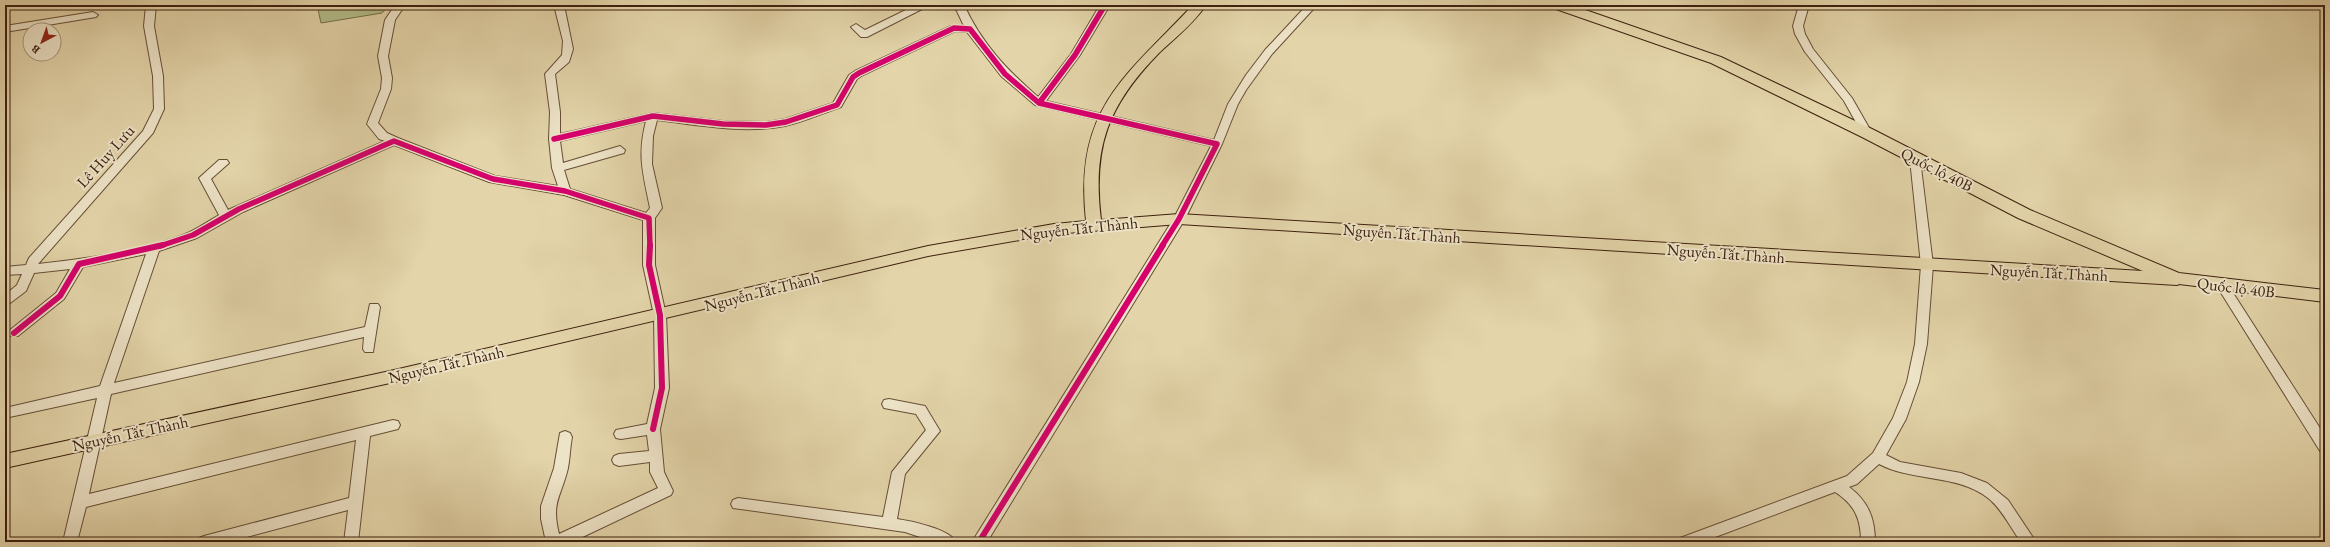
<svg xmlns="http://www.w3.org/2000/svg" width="2330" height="547" font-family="'EB Garamond',serif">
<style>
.green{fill:#b3bd89;stroke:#786f4c}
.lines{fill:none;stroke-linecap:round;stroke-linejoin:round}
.minor-casing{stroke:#674e36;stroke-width:2}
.major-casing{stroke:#3e2110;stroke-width:2}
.highway-casing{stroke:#3e2110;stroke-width:2}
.minor{fill:#ede3c7;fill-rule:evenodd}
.major{fill:#e3d4a9;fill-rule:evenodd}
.highway{fill:#e3d4a9;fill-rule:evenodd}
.cycleway-far1-casing{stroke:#ede3c7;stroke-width:8}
.cycleway-casing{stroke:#ede3c7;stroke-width:9}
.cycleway-far1{stroke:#d6006c;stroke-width:5.5}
.cycleway{stroke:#d6006c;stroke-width:6}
.labels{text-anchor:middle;stroke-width:4;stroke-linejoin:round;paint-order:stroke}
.street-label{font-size:16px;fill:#3e2110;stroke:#ede3c7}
</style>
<rect width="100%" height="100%" fill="#e3d4a9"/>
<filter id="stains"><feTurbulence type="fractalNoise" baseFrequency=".005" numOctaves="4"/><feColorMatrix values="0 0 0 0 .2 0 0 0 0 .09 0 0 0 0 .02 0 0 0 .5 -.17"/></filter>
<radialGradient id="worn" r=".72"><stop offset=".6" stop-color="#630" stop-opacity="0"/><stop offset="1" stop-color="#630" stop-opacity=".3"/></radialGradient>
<path class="green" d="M317 5H389L382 13 321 23Z"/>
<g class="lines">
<g class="minor-casing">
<path id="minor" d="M146 5H156L154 26 163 76 164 109 153 133 38 264C83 259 149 251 190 232 200 227 209 221 219 215L199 178 219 160H227L229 163 211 179 228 210 385 141 379 139 367 124 381 89 382 78 378 56 385 20 395 5H405L395 20 388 56 392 78 391 89 378 123 387 133 398 138 495 176 558 186 552 168 549 139 550 112 545 74 562 55 563 41 554 5H564L573 49 569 62 555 74 560 112V134L653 113 723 121 766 122 785 119 833 103 849 75 855 71 951 26H964L954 5H964C982 44 1006 69 1038 97L1071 54 1100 5H1110L1080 55 1046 101 1214 140 1228 104 1246 75 1265 50 1307 5H1317L1272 54 1246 90 1238 104 1222 144 1185 219 987 542H972L1174 218 1211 146 1035 105 1001 76 967 32 955 31 863 75 857 79 841 107C823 113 804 122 785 126 744 134 699 125 657 120L653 136 652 164 662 208 655 218V265L666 315 669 388 660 429 664 472 673 491 671 495 572 542H546L541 519V506L554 468 560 433 565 431 570 433 572 437C570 447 570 458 568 468 561 498 551 501 559 534L658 488 650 472V462L619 466 614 464 612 460 614 456 619 454 649 451 647 435 621 439 616 438 614 434 616 430 647 424 655 388 654 315 643 265V220L564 195 489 182 394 145 243 212 197 238 159 251 114 383 365 327 370 304H378L380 307 373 352H365L363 349 364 337 111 394 89 494 393 420 398 421 400 425 398 429 370 436 358 542H344L348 510 228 542H197L199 538 204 536 349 498 356 440 86 507 77 542H63L97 398 5 418V408L100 386 146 254 83 267 64 299 18 336H10L8 333 10 330 56 293 70 269 34 273 26 291 5 307V295L17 285 22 274 5 275V267L26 265 29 258 143 131 154 109 153 76 144 26ZM646 121C637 156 643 173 650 208L646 213 570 189 564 170 624 153 625 150 620 146 563 163 560 141Z
M916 5H930L867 37H861L851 27 856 24 865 30Z
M1799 5H1809L1803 26 1805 34 1813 49 1852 98 1872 133 1871 135H1863L1844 101 1805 52 1795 34 1793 26Z
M93 12 98 15 96 17 5 32V26Z
M1915 155 1920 159 1933 265 1927 344 1919 382 1906 419 1886 455 1900 462 1961 473 1987 483 2008 500 2036 542H2021C2010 527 2002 509 1988 498 1958 474 1913 482 1879 464L1857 484 1849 487C1868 501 1875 518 1875 542H1861C1861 519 1855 505 1835 492L1702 542H1678L1680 538 1847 476 1873 453 1893 418 1907 382 1915 344 1921 265 1910 159Z
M2222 281 2226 282 2325 436V453L2320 451 2218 288 2216 285Z
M889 399 925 406 940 431 905 474 897 519C911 521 950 529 956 542H935L905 532 733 508 731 504 733 500 738 498 883 517 892 472 926 430 916 414 884 408 882 404 884 400Z"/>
</g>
<g class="major-casing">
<path id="major" d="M1193 5H1206C1194 23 1175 38 1159 53 1108 105 1092 147 1101 220L1179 214 2177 273 2182 275 2185 279 2182 283 2177 285 1179 224 1054 234 928 256 390 383 5 468V454L390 371 928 246 1054 224 1086 221C1074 109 1124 78 1193 5Z"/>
</g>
<g class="highway-casing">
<path id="highway" d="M1551 5H1571L1721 57 1872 129 2030 210 2179 273 2325 290V302L2171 283 2018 218 1862 137 1711 63 1553 8Z"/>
</g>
<use href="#minor" class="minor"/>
<use href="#major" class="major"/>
<use href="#highway" class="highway"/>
<g class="cycleway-far1-casing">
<path id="cycleway-far1" d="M1039 103 1217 144 1179 219 1162 246
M554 139 653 116 723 124 766 125 786 122 837 105 853 77 859 73 954 28 970 29 1005 74 1039 103 1075 55 1105 5
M160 246 193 235 239 209 394 141 493 179 565 191 649 218 650 246"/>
</g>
<g class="cycleway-casing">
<path id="cycleway" d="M650 245 649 265 660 315 662 388 653 429
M14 333 60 296 79 264 163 245
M979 542 1163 245"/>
</g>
<use href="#cycleway-far1" class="cycleway-far1"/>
<use href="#cycleway" class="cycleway"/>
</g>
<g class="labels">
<g class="street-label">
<text transform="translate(105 156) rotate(-48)" y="6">Lê Huy Lưu</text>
<text transform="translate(1937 169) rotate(27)" y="6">Quốc lộ 40B</text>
<text transform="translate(1079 228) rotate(-6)" y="6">Nguyễn Tất Thành</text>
<text transform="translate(1402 233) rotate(4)" y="6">Nguyễn Tất Thành</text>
<text transform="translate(1726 253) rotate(4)" y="6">Nguyễn Tất Thành</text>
<text transform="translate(2049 272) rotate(3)" y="6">Nguyễn Tất Thành</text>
<text transform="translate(2236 287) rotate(7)" y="6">Quốc lộ 40B</text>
<text transform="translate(762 291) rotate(-14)" y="6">Nguyễn Tất Thành</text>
<text transform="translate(446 364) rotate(-13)" y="6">Nguyễn Tất Thành</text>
<text transform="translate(130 433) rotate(-12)" y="6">Nguyễn Tất Thành</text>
</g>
</g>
<rect width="2330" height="547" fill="none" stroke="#e3d4a9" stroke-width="20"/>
<rect x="6" y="6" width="2318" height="535" fill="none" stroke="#3e2110" stroke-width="2"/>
<rect x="10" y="10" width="2310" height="527" fill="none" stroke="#3e2110"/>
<g transform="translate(42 42) rotate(221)"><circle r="19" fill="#ede3c7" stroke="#a7957e"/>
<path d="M0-3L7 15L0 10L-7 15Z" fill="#8f2418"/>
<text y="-6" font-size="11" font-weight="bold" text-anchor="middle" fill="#3e2110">B</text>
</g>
<rect width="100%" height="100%" filter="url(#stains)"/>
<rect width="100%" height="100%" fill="url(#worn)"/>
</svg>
